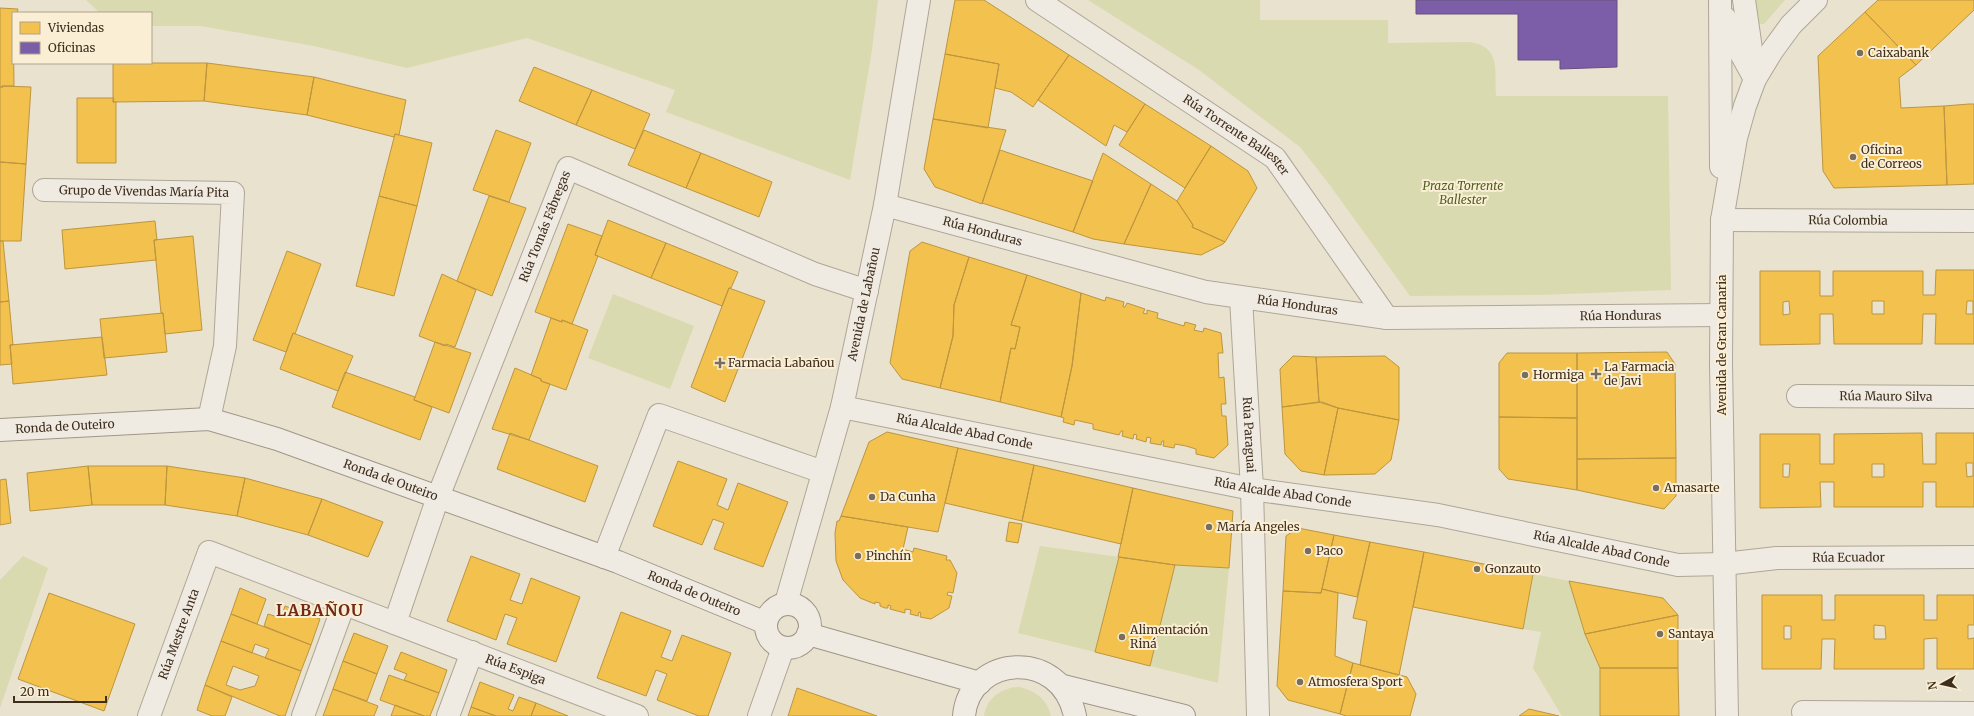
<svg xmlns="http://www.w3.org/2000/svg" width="1974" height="716" font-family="Merriweather,serif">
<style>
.green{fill:#d9dab0}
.homes{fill:#f2c14e;stroke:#bd953f;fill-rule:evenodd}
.offices{fill:#7b5ea7;stroke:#69507e}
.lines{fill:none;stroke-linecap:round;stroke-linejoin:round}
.street-casing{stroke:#aea697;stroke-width:24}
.secondary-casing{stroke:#9e9688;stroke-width:24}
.street{stroke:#f0ebe2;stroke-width:22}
.secondary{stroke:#f0ebe2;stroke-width:22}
.poi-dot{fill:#7b6d5b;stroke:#faefd5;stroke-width:1.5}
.labels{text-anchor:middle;stroke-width:4;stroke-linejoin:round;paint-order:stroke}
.poi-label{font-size:12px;fill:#402e1d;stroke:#faefd5;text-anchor:start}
.street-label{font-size:12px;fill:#402e1d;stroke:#faefd5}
.park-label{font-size:12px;font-style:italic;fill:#4f5f21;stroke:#faefd5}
.district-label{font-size:16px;font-weight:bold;letter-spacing:1px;fill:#722a17;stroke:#faefd5}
</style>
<rect width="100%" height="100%" fill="#e9e2cf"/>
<path class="green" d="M86 0H878L872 50 850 180 666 112 675 90 527 38 407 68 314 46 201 26H151V13H100Z
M1088 0H1260V20H1388V43L1469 42C1502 46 1494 72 1496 96H1668L1671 290 1539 295 1410 296 1329 184 1300 147 1199 70Z
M1752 0H1785L1764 24H1758Z
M613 294 694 326 670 389 588 358Z
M1040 546 1119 557 1095 652 1018 633Z
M23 556 48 568 0 708V580Z
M1175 565 1229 568 1218 683 1150 666Z
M1533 574 1569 581 1585 634 1600 668V716H1562L1533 668 1541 632 1523 629Z
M1019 687C1036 691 1047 699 1051 716H984C987 697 1002 688 1019 687Z"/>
<path class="homes" d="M955 0H984L1069 55 1033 107 1011 92 995 88 999 64 945 54Z
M1878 0H1974V10L1916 65 1865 12Z
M0 8 18 9 17 13H13L14 86H2L3 87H0Z
M1865 12 1916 65 1899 78 1901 108 1944 106 1947 185 1834 188 1823 171 1818 56Z
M945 54 999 64 988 128 933 119Z
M1069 55 1145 104 1127 132 1114 125 1106 146 1038 100Z
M113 63H207L204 101 113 102Z
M207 63 314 77 307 115 204 101Z
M534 67 592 90 576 125 519 101Z
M314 77 406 100 399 135 395 134 394 137 307 115Z
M2 86 31 87 26 164 0 162V87H3Z
M592 90 650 114 635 149 576 125Z
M77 98H114L113 102H116V163H77Z
M1145 104 1211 146 1185 188 1119 145Z
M1969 104H1974V184L1947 185 1944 106Z
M933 119 1006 130 982 204 935 187 924 169Z
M496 130 531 143 509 202 473 190Z
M644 130 701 153 686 188 628 165Z
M395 134 432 143 417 206 379 196Z
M1211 146 1248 171 1257 188 1225 242 1192 227 1193 225 1177 201Z
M1000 150 1093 181 1073 232 982 203Z
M701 153 772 182 759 217 686 188Z
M1103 153 1151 184 1124 244 1093 239 1073 232Z
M0 162 26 164 21 241H0Z
M1151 184 1177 201 1193 225 1192 227 1225 242 1223 244 1201 255 1124 244Z
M379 196 417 206 394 296 356 286Z
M489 196 526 208 492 296 457 281Z
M608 220 666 243 651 278 595 255Z
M155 221 157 240H154L156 260 65 269 62 230Z
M568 224 602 236 595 255 598 256 572 324 562 320V322L535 312Z
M193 236 202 330 165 334 163 313H161L154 240Z
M0 241H3L9 301 0 302Z
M922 242 969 257 954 305 953 336 940 388 902 379 890 363 910 251Z
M666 243 738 272 731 288H729L722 306 651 278Z
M287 251 321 264 295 334 293 333 286 352 253 340Z
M969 257 1027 275 1011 325 1020 327 1015 349 1011 348 1000 402 940 388 953 336 954 305Z
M1936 270H1974V344H1935L1936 314H1923L1922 344H1834L1833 314H1820V344L1760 345V271H1820V296H1833V271H1923V295H1935ZM1789 301 1790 314 1783 315V302ZM1872 301H1884V314H1872ZM1967 301H1973V314H1966Z
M442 274 476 290 455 347 446 344 445 346 419 336Z
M1027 275 1081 293 1072 366 1061 417 1000 402 1011 348 1015 349 1020 327 1011 325Z
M729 288 765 301 725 402 691 387Z
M1081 293 1105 301 1106 297 1124 302 1123 307H1125L1127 303 1145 309 1143 313 1147 314V310L1158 313 1157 318 1184 326 1185 322 1196 325 1194 330 1203 332 1204 328 1221 333 1223 353H1218L1219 378 1224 377 1226 404H1221L1222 416H1226L1228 445 1214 458 1196 454V449L1186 446 1175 444 1174 448 1163 446 1164 441H1162L1161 445 1150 443 1151 438 1147 437 1146 442 1136 439 1137 435 1134 434 1133 439 1122 436 1123 431H1121L1119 435 1093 429V424L1075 420 1074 425 1063 422 1064 418 1061 417 1072 366Z
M9 301 13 345H10L12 364 0 365V302Z
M163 313 167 352 104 358 100 319Z
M551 318 562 322V320L588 330 566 390 541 381V379L531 375Z
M293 333 353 356 338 391 280 369Z
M102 337 107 375 13 384 10 345Z
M435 342 471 353 449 413 414 400Z
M1667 352 1675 364 1676 458 1577 459V353Z
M1507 353H1577V418L1499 417V363Z
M1293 356 1316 357 1319 402 1282 407 1280 369Z
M1385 356 1399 367V420L1338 408 1319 402 1316 357Z
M515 368 541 379V381L550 384 529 440 492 429Z
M345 372 415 397 414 400 432 407 420 440 332 407Z
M1322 402 1338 408 1324 475 1301 471 1285 454 1282 407Z
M1338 408 1399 420 1391 460 1375 474 1324 475Z
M1499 417 1577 418V490L1508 479 1499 469Z
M887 432 958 448 938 532 841 516 869 442Z
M510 433 598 466 585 502 497 469Z
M1922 433 1923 464H1936V433H1974V507H1936V482H1923V507H1834V482H1820L1821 507 1760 508V434H1820V464H1834V434ZM1966 463H1973V476L1967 477ZM1783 464H1790L1789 477H1783ZM1872 464H1884V477H1872Z
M958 448 1034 465 1022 521 945 503Z
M1676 458V496L1664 509 1577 490V459Z
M678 461 727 479 717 505 728 510 738 483 788 502 763 567 714 549 724 523 713 519 702 545 653 526Z
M1034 465 1133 488 1121 544 1022 521Z
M88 466H167L165 505H92Z
M88 466 92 505 30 511 27 473Z
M167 466 245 478 237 516 165 505Z
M245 478 322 499 308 535 237 516Z
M6 479 11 523 0 525V480Z
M1133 488 1233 511 1229 568 1175 565 1118 557Z
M322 499 383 522 368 557 308 535Z
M841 516 908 527 903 549 913 552 914 548 947 556 946 560H950L957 573 953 593 948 592 947 595 952 596 949 608 931 619 920 617 921 613 919 612 918 616 910 614 911 610 905 609V613L890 609 891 606 888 605V608H885L880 606V603L875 602V604L860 598 843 580 836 561 835 533 837 521H839Z
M1009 522 1022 524 1018 543 1006 541Z
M1298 528 1334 535 1321 593 1283 591 1286 536Z
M1334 535 1370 542 1357 597 1322 589Z
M1370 542 1424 552 1399 675 1360 665 1367 621 1353 618Z
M1424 552 1533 574 1523 629 1413 607Z
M471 556 520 574 510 600 522 604 531 578 580 597 556 662 507 644 517 618 505 614 496 640 447 621Z
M1119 557 1175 565 1150 666 1095 652Z
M1569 581 1663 598 1678 615 1585 634Z
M240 588 266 599 257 624 231 614Z
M1322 589 1338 593 1335 656 1353 663 1340 714 1288 700 1277 686 1283 591 1321 593Z
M49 593 135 624 104 711 18 679Z
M1762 595H1822V620H1835V595H1924V620H1937V595H1974V625H1968V639L1974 638V669H1937V638L1924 639V669H1834L1835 639H1822L1821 669H1762ZM1874 625 1885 626 1886 639H1874ZM1784 626H1791V639H1784Z
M285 606 320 619 311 645 264 626 268 614 281 618Z
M621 612 671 631 661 657 672 661 682 635 731 653 708 716H699L657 700 667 674 656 670 646 696 597 678Z
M231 614 311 645 301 671 265 658 269 649 255 644 252 653 221 641Z
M1678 615V668H1600L1585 634Z
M354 633 388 646 377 674 343 661Z
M221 641 301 671 285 716H280L205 685ZM233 666 259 676 255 686 240 690 226 685Z
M401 652 447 670 439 693 404 680 407 674 394 669Z
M343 661 377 674 367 701 333 689Z
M1353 663 1407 677 1416 694 1410 716H1346L1340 714Z
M1600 668H1678L1679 716H1600Z
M389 675 439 693 430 716H424L380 700Z
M480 682 514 695 508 709 513 711 519 697 536 703 531 716H496L471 707Z
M205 685 232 697 225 716H212L197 710Z
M797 688 860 710 877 716H788Z
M333 689 378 706 374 716H323Z
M536 703 568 716H531Z
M395 705 424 716H391Z
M471 707 496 716H468Z
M1529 709 1559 716H1519Z"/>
<path class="offices" d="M1416 0H1617V67L1560 69V60H1518V14H1416Z"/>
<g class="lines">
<g class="street-casing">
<g id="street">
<path id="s1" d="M1037 0 1275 158 1387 318"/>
<path d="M1720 0 1721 167"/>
<path d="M1744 0 1754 70"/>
<path d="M1725 18 1729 32 1755 79"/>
<path id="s2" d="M44 190 233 193 225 346 209 419"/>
<path id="s3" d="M885 205 1206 292 1387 318 1721 315"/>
<path id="s4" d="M1722 220 1974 221"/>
<path id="s5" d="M1241 298 1252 489 1258 716"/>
<path id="s6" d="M1798 396 1974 397"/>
<path id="s7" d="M842 407 1252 489 1438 515 1678 565 1724 564 1777 558 1974 557"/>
<path d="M604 557 659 415 823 472"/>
<path id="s8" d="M786 603 842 407 885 205 919 0"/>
<path id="s9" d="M395 623 438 497 568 168 815 274 867 291"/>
<path d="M1803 712 1974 713"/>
<path id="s10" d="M149 716 209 552 637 716"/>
<path d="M303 716 344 604"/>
<path d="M448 716 472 652"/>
<path d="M759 716 783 648"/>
<path d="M1727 716 1721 364 1722 220 1736 138 1745 106 1755 79 1772 51 1791 25 1816 0"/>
</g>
</g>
<g class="secondary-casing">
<g id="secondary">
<path id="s11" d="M0 430 209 419 277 439 618 562 766 623"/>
<circle cx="788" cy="626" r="22"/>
<path d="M808 634 980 683"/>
<path d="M1063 686 1184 716"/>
<path d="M964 716C969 655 1061 647 1075 716"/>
</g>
</g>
<use href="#street" class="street"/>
<use href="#secondary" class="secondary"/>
</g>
<g class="poi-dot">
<circle cx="1860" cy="53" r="4"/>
<circle cx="1853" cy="157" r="4"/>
<path d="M718 357h4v4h4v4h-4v4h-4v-4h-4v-4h4z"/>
<path d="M1594 368h4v4h4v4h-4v4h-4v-4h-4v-4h4z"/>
<circle cx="1525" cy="375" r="4"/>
<circle cx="1656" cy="488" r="4"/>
<circle cx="872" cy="497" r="4"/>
<circle cx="1209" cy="527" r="4"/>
<circle cx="1308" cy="551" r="4"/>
<circle cx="858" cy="556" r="4"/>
<circle cx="1477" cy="569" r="4"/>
<circle cx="1660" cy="634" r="4"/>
<circle cx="1122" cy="637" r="4"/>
<circle cx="1300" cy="682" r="4"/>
</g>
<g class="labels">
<g class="poi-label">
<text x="1868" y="57">Caixabank</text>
<text x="1861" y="154">Oficina<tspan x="1861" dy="14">de Correos</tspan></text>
<text x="728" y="367">Farmacia Labañou</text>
<text x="1604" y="371">La Farmacia<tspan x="1604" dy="14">de Javi</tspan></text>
<text x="1533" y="379">Hormiga</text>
<text x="1664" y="492">Amasarte</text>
<text x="880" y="501">Da Cunha</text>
<text x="1217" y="531">María Angeles</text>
<text x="1316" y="555">Paco</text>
<text x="866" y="560">Pinchín</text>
<text x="1485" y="573">Gonzauto</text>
<text x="1130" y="634">Alimentación<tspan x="1130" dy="14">Riná</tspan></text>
<text x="1668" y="638">Santaya</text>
<text x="1308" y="686">Atmosfera Sport</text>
</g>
<g class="street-label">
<text dy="4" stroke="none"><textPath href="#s1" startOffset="241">Rúa Torrente Ballester</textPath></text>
<text dy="4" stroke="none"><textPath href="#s2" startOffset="100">Grupo de Vivendas María Pita</textPath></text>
<text dy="4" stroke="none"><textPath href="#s4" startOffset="126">Rúa Colombia</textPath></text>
<text dy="4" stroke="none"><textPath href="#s9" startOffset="424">Rúa Tomás Fábregas</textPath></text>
<text dy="4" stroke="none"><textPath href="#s3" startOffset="101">Rúa Honduras</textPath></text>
<text dy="4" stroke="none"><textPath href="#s8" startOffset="309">Avenida de Labañou</textPath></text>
<text dy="4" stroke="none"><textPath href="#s3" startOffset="425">Rúa Honduras</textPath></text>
<text dy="4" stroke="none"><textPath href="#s3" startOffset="749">Rúa Honduras</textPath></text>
<text transform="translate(1722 345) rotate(-90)" y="4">Avenida de Gran Canaria</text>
<text dy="4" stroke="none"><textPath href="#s6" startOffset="88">Rúa Mauro Silva</textPath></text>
<text dy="4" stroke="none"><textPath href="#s11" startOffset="65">Ronda de Outeiro</textPath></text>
<text dy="4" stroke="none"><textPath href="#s7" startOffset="125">Rúa Alcalde Abad Conde</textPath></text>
<text dy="4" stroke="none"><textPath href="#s5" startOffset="137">Rúa Paraguai</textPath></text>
<text dy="4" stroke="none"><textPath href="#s11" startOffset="401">Ronda de Outeiro</textPath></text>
<text dy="4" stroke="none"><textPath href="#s7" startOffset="449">Rúa Alcalde Abad Conde</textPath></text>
<text dy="4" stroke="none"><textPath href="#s7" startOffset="773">Rúa Alcalde Abad Conde</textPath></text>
<text dy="4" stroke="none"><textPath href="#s7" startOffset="1022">Rúa Ecuador</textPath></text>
<text dy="4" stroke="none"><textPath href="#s11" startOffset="725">Ronda de Outeiro</textPath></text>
<text dy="4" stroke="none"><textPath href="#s10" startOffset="87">Rúa Mestre Anta</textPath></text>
<text dy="4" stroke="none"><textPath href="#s10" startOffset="503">Rúa Espiga</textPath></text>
</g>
<g class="park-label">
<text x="1463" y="190">Praza Torrente<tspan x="1463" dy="14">Ballester</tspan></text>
</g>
<g class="district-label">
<text x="320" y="616">LABAÑOU</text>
</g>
</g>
<rect x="12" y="12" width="140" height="52" fill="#faefd5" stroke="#b0a28b"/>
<rect x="20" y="22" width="20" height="12" fill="#f2c14e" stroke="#b0a28b"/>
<text x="48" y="32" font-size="12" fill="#402e1d">Viviendas</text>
<rect x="20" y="42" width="20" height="12" fill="#7b5ea7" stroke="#b0a28b"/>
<text x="48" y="52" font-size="12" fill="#402e1d">Oficinas</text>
<g transform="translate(1942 684) rotate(262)" stroke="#faefd5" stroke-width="3" paint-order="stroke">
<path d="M0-3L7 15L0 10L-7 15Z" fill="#402e1d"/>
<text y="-6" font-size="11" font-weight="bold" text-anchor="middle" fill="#402e1d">N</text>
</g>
<path d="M14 696v6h92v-6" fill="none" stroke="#402e1d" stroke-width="2"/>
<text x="20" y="696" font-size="12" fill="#402e1d" stroke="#faefd5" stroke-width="3" paint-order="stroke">20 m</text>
</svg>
